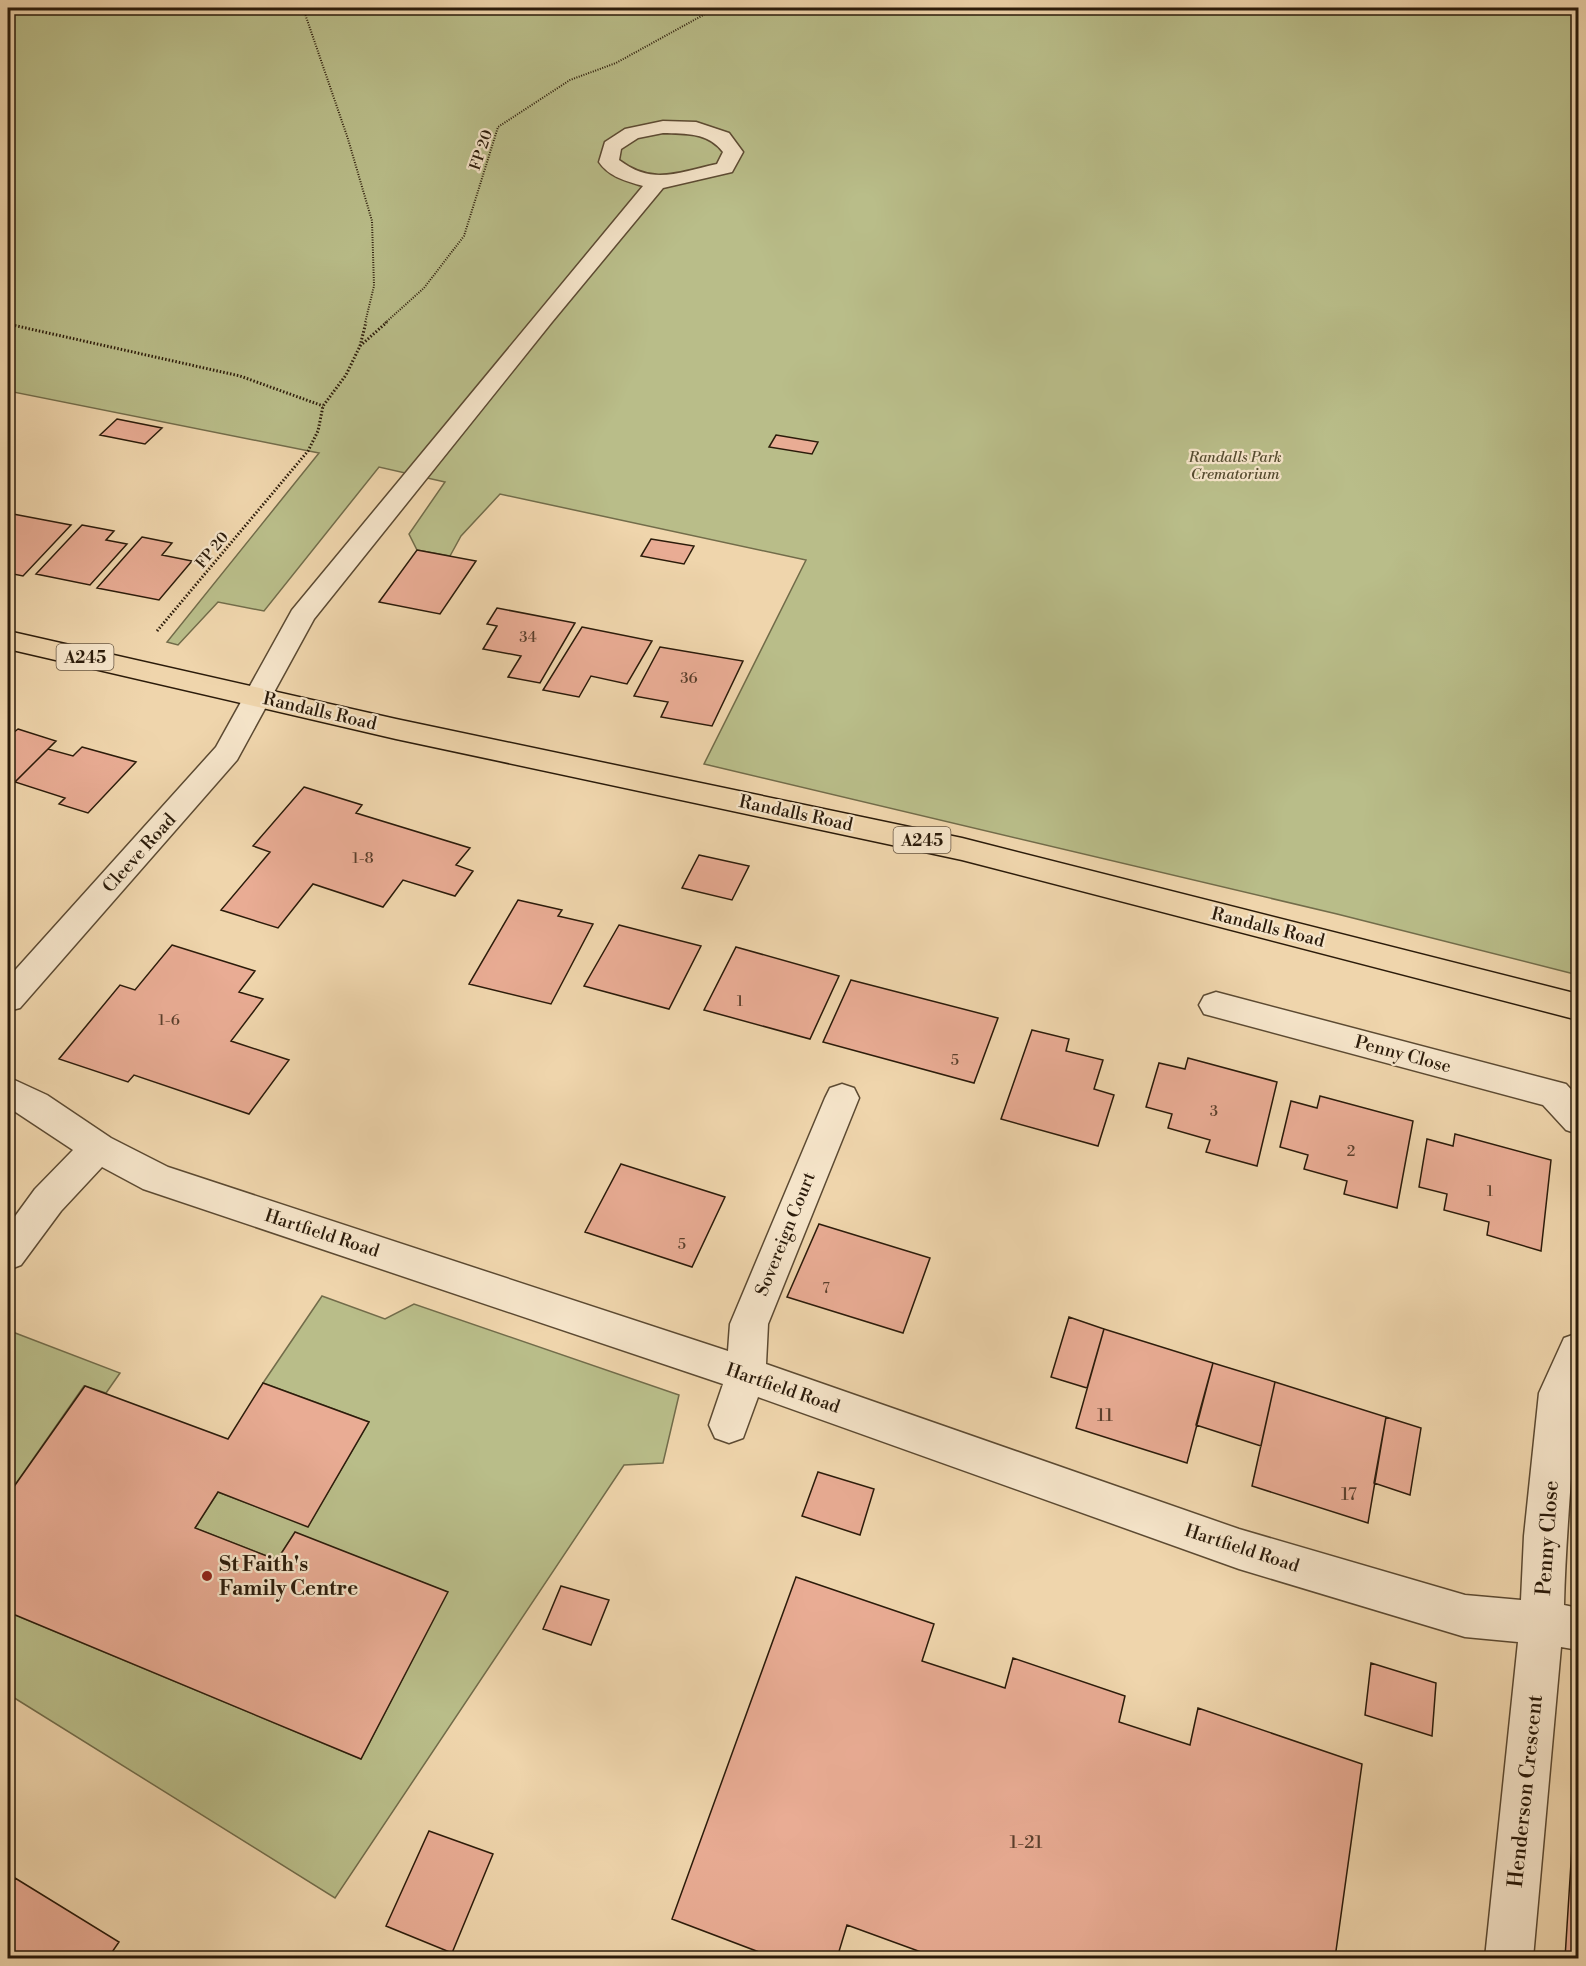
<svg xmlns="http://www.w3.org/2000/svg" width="1586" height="1966" font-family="'Libre Bodoni',serif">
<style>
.green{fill:#b9bd89;stroke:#726c4a;stroke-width:1.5}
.building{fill:#e9ac94;stroke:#2b1b0a;stroke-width:1.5}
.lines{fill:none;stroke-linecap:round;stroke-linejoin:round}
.minor-casing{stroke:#5c4a32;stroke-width:3}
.major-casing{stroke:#2b1b0a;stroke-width:3}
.path-far1{stroke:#2b1b0a;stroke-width:2;stroke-dasharray:1 1.5;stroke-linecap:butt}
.path{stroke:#2b1b0a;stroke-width:3;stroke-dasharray:1.5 2;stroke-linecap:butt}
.minor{fill:#f5e4c9;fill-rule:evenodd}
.major{fill:#efd5ac;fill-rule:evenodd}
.poi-dot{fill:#8f2418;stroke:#f5e4c9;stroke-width:2}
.labels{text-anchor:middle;stroke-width:4.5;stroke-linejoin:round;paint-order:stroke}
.far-street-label{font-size:15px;fill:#2b1b0a;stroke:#f5e4c9}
.far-park-label{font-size:15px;font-style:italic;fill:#564c30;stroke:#f5e4c9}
.number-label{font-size:15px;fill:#5a3f2c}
.shield{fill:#f5e4c9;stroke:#685743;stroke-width:1.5}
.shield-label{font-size:16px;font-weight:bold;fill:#2b1b0a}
.street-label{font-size:18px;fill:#2b1b0a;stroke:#f5e4c9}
.near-number-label{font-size:18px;fill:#5a3f2c}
.near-street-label{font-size:21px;fill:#2b1b0a;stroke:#f5e4c9}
.near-poi-label{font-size:21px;font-weight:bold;fill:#2b1b0a;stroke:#f5e4c9;text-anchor:start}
</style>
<rect width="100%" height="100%" fill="#efd5ac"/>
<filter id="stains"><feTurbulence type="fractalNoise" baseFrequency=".00333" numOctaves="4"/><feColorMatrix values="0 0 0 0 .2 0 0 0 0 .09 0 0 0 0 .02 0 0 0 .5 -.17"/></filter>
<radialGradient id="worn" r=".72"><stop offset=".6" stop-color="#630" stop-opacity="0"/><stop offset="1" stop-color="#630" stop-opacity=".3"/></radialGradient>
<path class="green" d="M8 8H1578V975L1337 914 704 764 806 560 500 494 461 536 450 556 417 550 409 534 445 482 379 467 264 611 218 602 178 645 167 642 319 453 8 391Z
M322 1296 385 1319 414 1304 679 1395 663 1463 624 1465 335 1898 8 1694V1612L361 1759 447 1592 295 1533 277 1560 195 1528 218 1492 308 1526 369 1422 263 1383Z
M10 1331 120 1373 106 1393 84 1386 8 1495V1334Z"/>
<path class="building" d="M117 419 162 428 145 444 100 435Z
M776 435 818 442 812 454 769 447Z
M13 514 71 525 23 576 8 573V520Z
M82 525 114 531 106 540 127 544 90 585 36 574Z
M142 537 172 543 162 555 192 561 159 600 97 588Z
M651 539 694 546 684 564 641 556Z
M417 550 476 561 440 614 379 602Z
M497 608 575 623 540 683 508 677 521 656 483 649 497 626 487 624Z
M582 627 652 641 627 684 591 676 579 697 543 690Z
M660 647 743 661 712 726 661 717 668 702 634 696Z
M18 729 56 741 15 782 8 781V737Z
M82 747 136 762 88 813 59 804 65 798 15 782 48 749 73 756Z
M304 787 362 805 356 813 470 848 456 865 473 871 455 896 403 880 383 907 313 884 278 928 221 910 270 852 253 846Z
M699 855 749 866 732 900 682 888Z
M518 900 562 910 558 916 593 924 551 1004 469 984Z
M619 925 701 946 669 1009 584 986Z
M172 945 255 971 239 992 263 999 231 1041 289 1060 249 1114 134 1075 128 1082 59 1059 120 985 135 990Z
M736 947 839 976 810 1039 704 1010Z
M851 980 998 1018 974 1083 823 1042Z
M1032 1030 1069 1039 1066 1051 1103 1060 1094 1089 1114 1095 1098 1146 1001 1119Z
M1188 1058 1277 1082 1257 1166 1206 1152 1210 1140 1168 1128 1172 1114 1146 1107 1159 1063 1185 1069Z
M1320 1096 1413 1121 1397 1208 1344 1194 1347 1181 1304 1169 1308 1155 1280 1147 1291 1101 1317 1108Z
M1455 1134 1551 1160 1541 1251 1487 1235 1489 1222 1444 1210 1447 1194 1419 1187 1427 1139 1453 1146Z
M621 1164 725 1197 692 1267 585 1232Z
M819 1224 930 1258 903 1333 787 1297Z
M1069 1317 1104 1329 1087 1388 1051 1377Z
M1104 1329 1213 1363 1187 1463 1076 1428Z
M1213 1363 1275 1382 1261 1446 1196 1425Z
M1275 1382 1386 1417 1368 1523 1252 1486Z
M263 1383 369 1422 308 1527 218 1492 195 1528 277 1560 295 1532 448 1592 361 1759 8 1612V1495L85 1386 228 1439Z
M1386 1417 1421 1428 1410 1495 1374 1483Z
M818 1472 874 1489 860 1535 802 1516Z
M796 1577 934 1624 922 1661 1005 1688 1013 1658 1125 1696 1119 1722 1190 1745 1198 1708 1362 1764 1335 1958H919L921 1952 847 1925 837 1958H775L672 1919Z
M561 1586 609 1600 591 1645 543 1629Z
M1371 1663 1436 1683 1432 1736 1365 1715Z
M1578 1752V1958H1565Z
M429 1831 493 1854 452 1953 386 1926Z
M15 1878 119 1942 108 1958H8V1888Z"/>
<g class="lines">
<g class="minor-casing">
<path id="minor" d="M663 121 696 122 729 133 743 152 732 172 663 188 552 322 314 619 237 760 20 1008 8 1011V978L216 747 292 610 643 186C626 181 609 177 599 162L605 142 625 129ZM663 133C686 134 708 132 723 152L717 164C679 172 653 186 619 160L621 149 638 138Z
M1216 992 1566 1084 1578 1097V1134L1566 1130 1543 1105 1204 1014 1199 1005 1204 996Z
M8 1077 47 1095 111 1138 168 1167 728 1351 730 1324 825 1098 830 1088 842 1084 854 1088 859 1098 768 1324 766 1364 1239 1529 1465 1595 1521 1600 1524 1536 1539 1393 1564 1338 1578 1333C1578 1424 1566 1514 1564 1605L1578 1608V1650L1561 1647 1533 1958H1485L1518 1642 1465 1637 1239 1569 758 1397 743 1438 729 1443 715 1438 709 1425 723 1384 143 1189 102 1167 61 1211 21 1265 8 1270V1226L35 1189 73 1150 8 1107Z"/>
</g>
<g class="major-casing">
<path id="major" d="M8 631 396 719 962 838 1578 994V1020L962 860 396 739 8 649Z"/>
</g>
<path class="path-far1" d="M275 8 305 12
M303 8 348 139 372 221 374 286 365 323
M385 323 424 288 464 236 498 127 570 80 616 63 716 8"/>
<path class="path" d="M8 324 240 376 323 406
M360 346 387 322
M157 631 308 451 318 431 323 406 346 375 360 346 366 322"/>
<use href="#minor" class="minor"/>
<use href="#major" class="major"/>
</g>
<circle class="poi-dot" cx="207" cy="1576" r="6"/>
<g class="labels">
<g class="far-street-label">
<text transform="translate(481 150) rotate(-71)" y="5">FP 20</text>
<text transform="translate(212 550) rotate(-50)" y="5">FP 20</text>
</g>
<g class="far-park-label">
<text x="1235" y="462">Randalls Park<tspan x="1235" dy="17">Crematorium</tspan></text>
</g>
<g class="number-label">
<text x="528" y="642">34</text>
<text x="689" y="683">36</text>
<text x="363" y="863">1-8</text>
<text x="740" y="1006">1</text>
<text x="169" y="1025">1-6</text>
<text x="955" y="1065">5</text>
<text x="1214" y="1116">3</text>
<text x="1351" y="1156">2</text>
<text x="1490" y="1196">1</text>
<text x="682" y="1249">5</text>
<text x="826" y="1293">7</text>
</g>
<g class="shield">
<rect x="56.5" y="644" width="57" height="26" rx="4.5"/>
<rect x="893.5" y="827" width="57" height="26" rx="4.5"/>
</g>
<g class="shield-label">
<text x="85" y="663">A245</text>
<text x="922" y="846">A245</text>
</g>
<g class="street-label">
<text transform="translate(320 711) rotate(13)" y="6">Randalls Road</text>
<text transform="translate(796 813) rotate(12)" y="6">Randalls Road</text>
<text transform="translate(139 853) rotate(-48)" y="6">Cleeve Road</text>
<text transform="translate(1268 927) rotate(14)" y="6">Randalls Road</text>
<text transform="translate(1403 1054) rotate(15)" y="6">Penny Close</text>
<text transform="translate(322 1233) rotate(18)" y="6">Hartfield Road</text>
<text transform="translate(785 1234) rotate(-68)" y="6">Sovereign Court</text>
<text transform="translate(783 1388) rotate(19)" y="6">Hartfield Road</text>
<text transform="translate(1242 1548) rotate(18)" y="6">Hartfield Road</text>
</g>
<g class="near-number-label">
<text x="1105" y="1421">11</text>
<text x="1349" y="1500">17</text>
<text x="1026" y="1848">1-21</text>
</g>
<g class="near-street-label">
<text transform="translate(1547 1538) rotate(-86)" y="7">Penny Close</text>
<text transform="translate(1525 1791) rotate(-84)" y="7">Henderson Crescent</text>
</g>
<g class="near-poi-label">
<text x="219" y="1571">St Faith's<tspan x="219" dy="24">Family Centre</tspan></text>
</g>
</g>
<rect width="1586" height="1966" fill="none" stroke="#efd5ac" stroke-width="30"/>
<rect x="9" y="9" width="1568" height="1948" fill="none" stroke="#2b1b0a" stroke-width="3"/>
<rect x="15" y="15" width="1556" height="1936" fill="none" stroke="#2b1b0a" stroke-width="1.5"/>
<rect width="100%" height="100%" filter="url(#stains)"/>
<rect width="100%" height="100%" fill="url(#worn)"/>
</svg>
